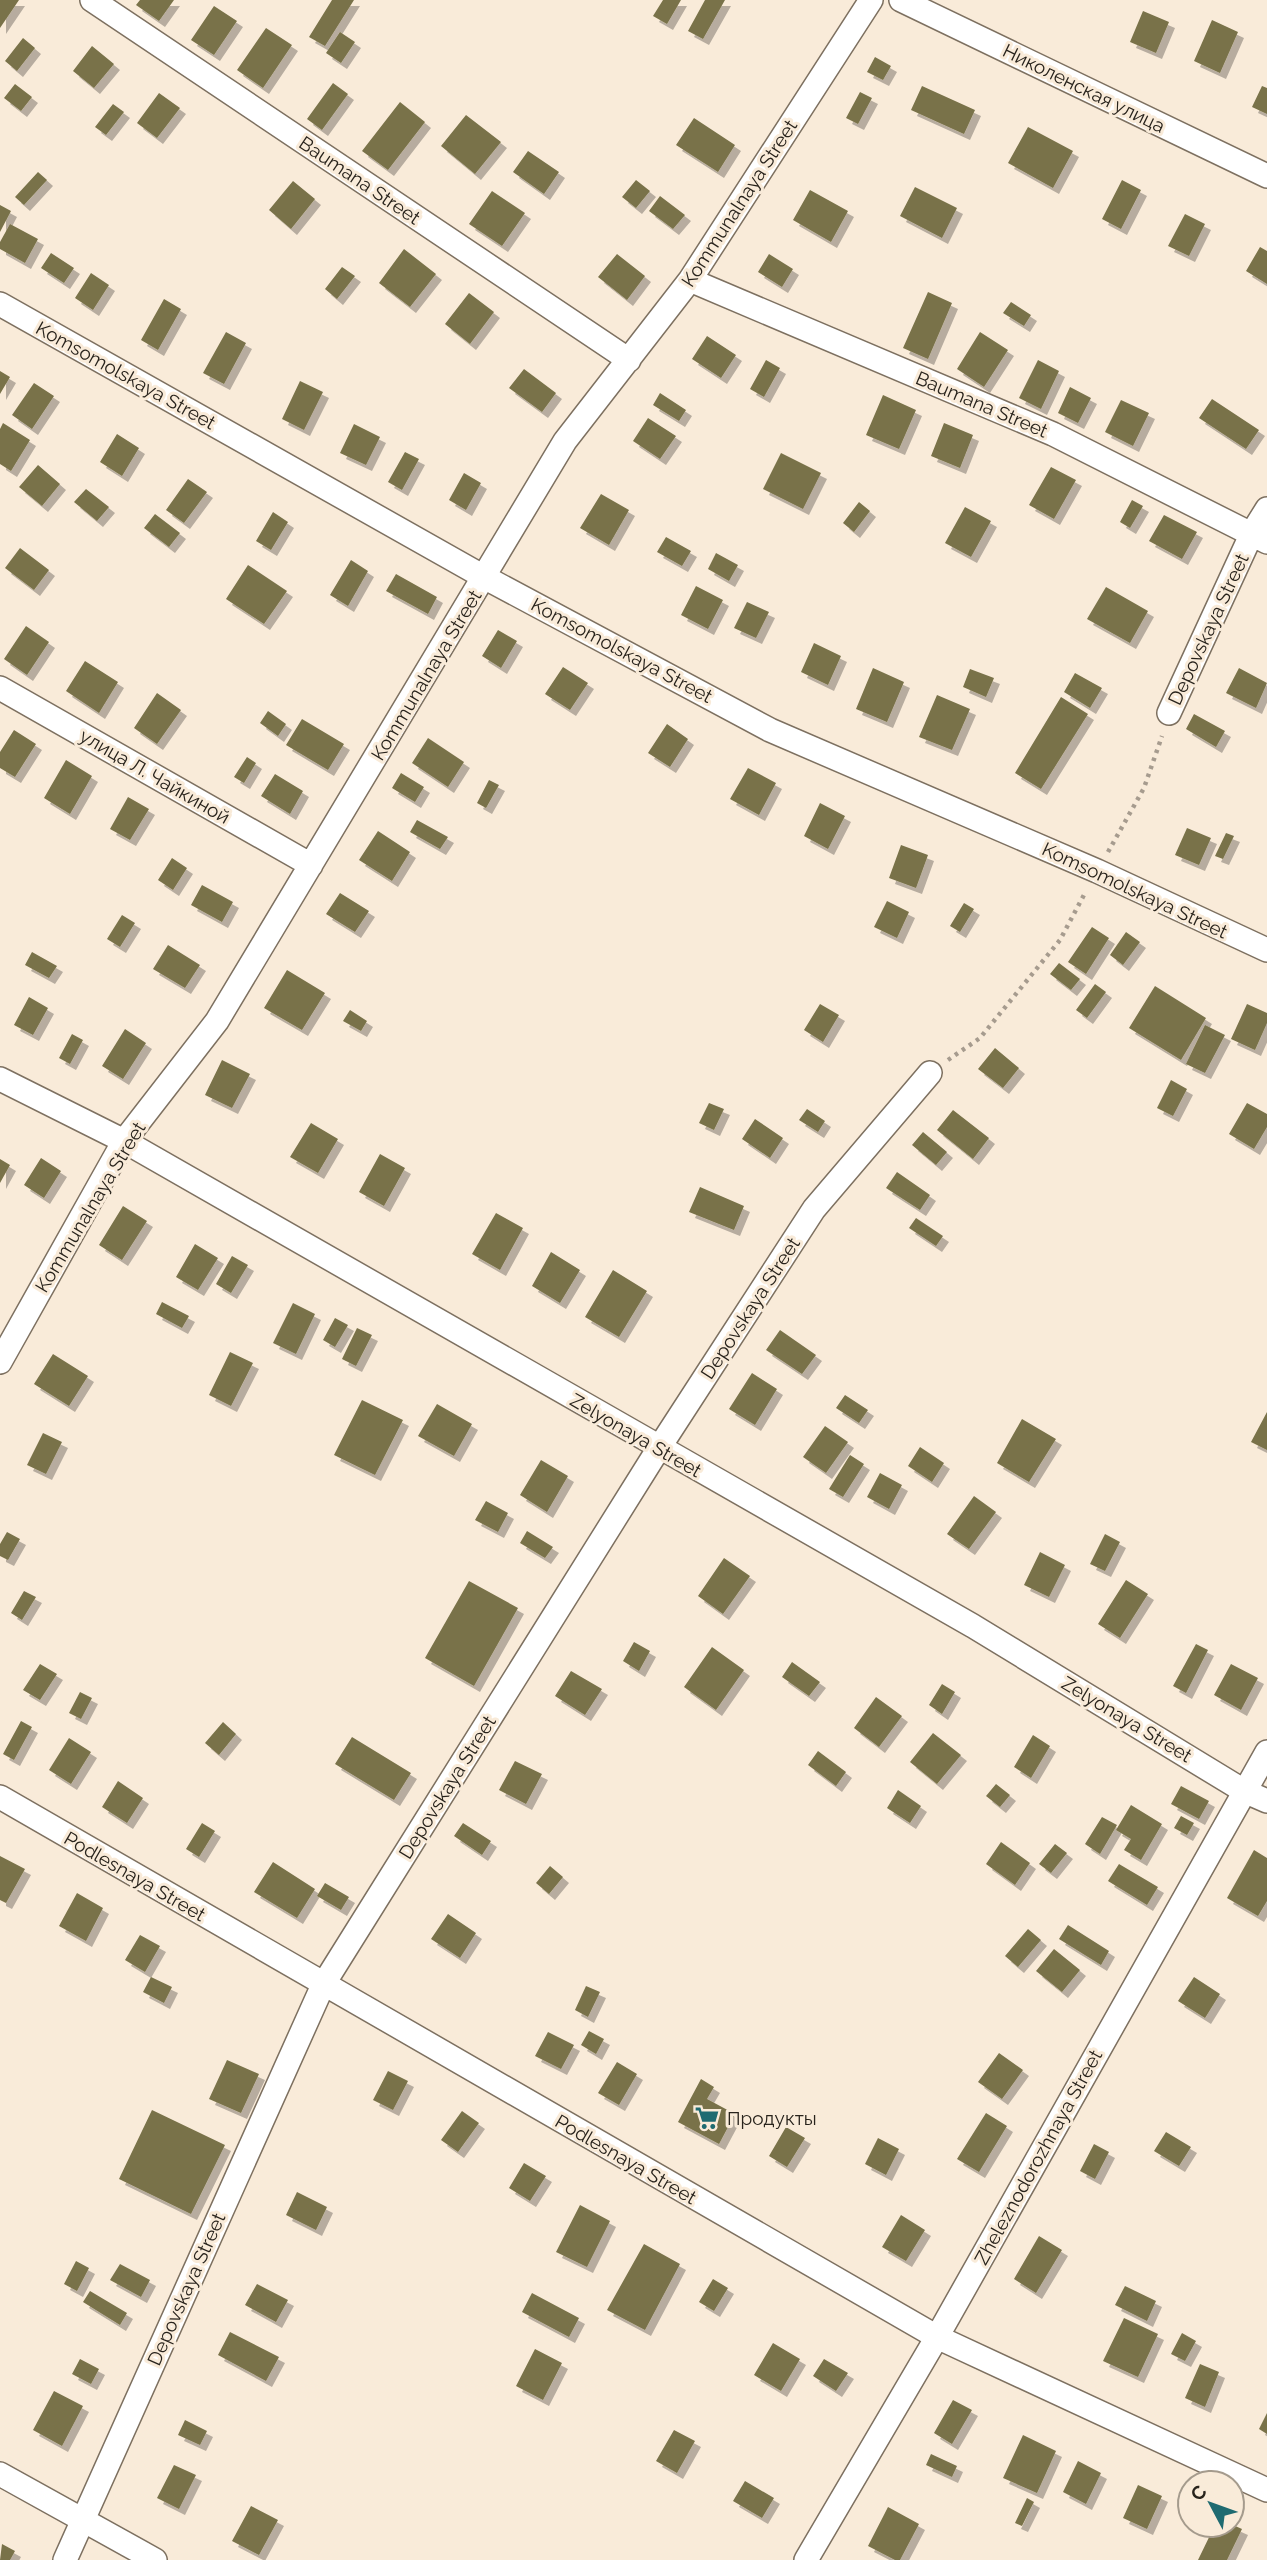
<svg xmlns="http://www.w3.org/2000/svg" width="1267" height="2560" font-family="Raleway,sans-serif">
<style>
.building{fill:#797249;filter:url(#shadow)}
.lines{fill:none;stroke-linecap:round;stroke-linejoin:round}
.minor-casing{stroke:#7d7060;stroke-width:26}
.path{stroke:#a69b8e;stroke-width:4.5;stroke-dasharray:3.5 5;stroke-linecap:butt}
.minor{stroke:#fff;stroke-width:23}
.labels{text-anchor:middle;stroke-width:6;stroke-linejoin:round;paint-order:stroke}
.street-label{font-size:19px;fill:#28231c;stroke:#f9ebd9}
.poi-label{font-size:19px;fill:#28231c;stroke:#f9ebd9;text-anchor:start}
</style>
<defs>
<filter id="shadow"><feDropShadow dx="6" dy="6" stdDeviation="0" flood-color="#0004"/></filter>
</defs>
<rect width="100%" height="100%" fill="#f9ebd9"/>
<path class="building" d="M0 0H19L0 28Z
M140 0H174L159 21 136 5Z
M332 0H354L325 46 309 37Z
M663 0H681L667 24 653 16Z
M705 0H725L703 39 688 31Z
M214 6 237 21 214 55 191 40Z
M1143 11 1169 22 1156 53 1130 42Z
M1212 20 1238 32 1220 73 1194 61Z
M266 28 292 45 263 88 237 70Z
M340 32 355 42 341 63 326 53Z
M23 38 35 48 17 71 5 61Z
M92 46 114 64 94 88 73 71Z
M875 57 891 66 883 80 867 72Z
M333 83 348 94 322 130 307 119Z
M15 84 32 97 21 111 4 98Z
M922 86 975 110 964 134 911 110Z
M1262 86 1267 88V114L1252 107Z
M860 92 872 98 858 124 846 118Z
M159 93 180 108 157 138 137 123Z
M400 102 425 122 388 170 362 151Z
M113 104 124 112 106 135 95 127Z
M466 115 501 142 475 174 441 146Z
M694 118 735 145 718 172 676 145Z
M1028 127 1073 151 1053 188 1008 163Z
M528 151 559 172 544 194 513 172Z
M38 172 47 180 24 205 15 197Z
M636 180 650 191 636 208 622 197Z
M1122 180 1141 190 1121 229 1102 219Z
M293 181 315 199 291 229 269 210Z
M915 187 957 208 942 238 900 216Z
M810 190 848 211 831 242 793 220Z
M492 191 525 213 502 246 469 224Z
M660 196 685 215 673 229 649 211Z
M0 205 11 211 0 232Z
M1185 214 1205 224 1189 256 1168 246Z
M10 224 38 239 25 263 0 249V242Z
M1260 247 1267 251V284L1246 271Z
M404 249 436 274 410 307 379 283Z
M51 253 74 268 64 283 41 268Z
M617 254 645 276 627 300 598 277Z
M769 254 793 269 782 287 758 272Z
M342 267 355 276 337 299 325 289Z
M91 273 109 285 93 310 75 298Z
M928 292 952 303 928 359 903 348Z
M469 293 494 312 470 344 445 324Z
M164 299 181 309 158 350 141 340Z
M1011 302 1031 315 1024 326 1003 313Z
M226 332 246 343 224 384 203 373Z
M980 332 1008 350 984 387 957 369Z
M707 336 736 355 721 378 692 359Z
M766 360 780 368 764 397 750 389Z
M1038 360 1059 371 1041 409 1019 398Z
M524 369 556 393 542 412 509 388Z
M0 371 10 377 0 394Z
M300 381 323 392 304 430 282 419Z
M34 383 54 396 32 429 12 415Z
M1070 387 1091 398 1078 423 1058 413Z
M660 393 686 410 679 421 653 405Z
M883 395 916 410 899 449 866 435Z
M1212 399 1259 430 1246 449 1199 418Z
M1121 400 1149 413 1133 446 1105 432Z
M648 418 676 436 660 459 633 441Z
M3 423 30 440 11 471 0 464V429Z
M944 423 973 435 960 468 931 456Z
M354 424 380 437 366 465 340 453Z
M117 434 139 448 122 476 100 462Z
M405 452 419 459 402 490 388 482Z
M781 453 821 473 803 509 763 489Z
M38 465 60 484 42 506 19 487Z
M1051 467 1076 480 1054 519 1029 505Z
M464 473 481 483 466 510 449 500Z
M188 479 207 492 184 523 166 510Z
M86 489 109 507 97 521 74 502Z
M601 494 629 510 609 545 580 528Z
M1132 500 1143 506 1130 528 1120 522Z
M859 502 870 511 854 532 843 523Z
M965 507 991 521 971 557 945 543Z
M273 512 288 522 271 550 256 541Z
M155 514 180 533 169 547 144 528Z
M1164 515 1197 532 1182 559 1149 541Z
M666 537 691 551 682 566 657 552Z
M20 548 49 570 34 590 5 568Z
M716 553 738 565 729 581 708 569Z
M351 560 368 571 348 606 330 595Z
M248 565 287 591 264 624 226 599Z
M396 574 437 597 428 614 386 591Z
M696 586 723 600 708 629 681 615Z
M1106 587 1148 611 1130 643 1087 619Z
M747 602 769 612 756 638 734 628Z
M26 626 49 642 27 675 4 659Z
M498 630 517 641 501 668 482 656Z
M814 643 841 656 828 685 801 672Z
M85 661 118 682 99 713 66 691Z
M563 667 588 683 570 710 545 694Z
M873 668 904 682 887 722 856 709Z
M1239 668 1267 683 1256 708 1226 693Z
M970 669 994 678 986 697 963 687Z
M1075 673 1102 688 1090 708 1064 692Z
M157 693 181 710 157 744 134 728Z
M937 695 970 709 952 750 919 737Z
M1061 697 1088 714 1041 789 1015 773Z
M268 711 286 724 278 736 260 723Z
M1194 714 1225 731 1216 747 1186 729Z
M302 719 344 744 328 770 286 745Z
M667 724 688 739 670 767 648 753Z
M14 730 36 744 15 777 0 768V752Z
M428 738 464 762 448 787 412 763Z
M247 757 256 763 244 783 234 777Z
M66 760 92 776 70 814 44 798Z
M748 768 776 783 759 815 730 799Z
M401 773 424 787 415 802 392 788Z
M275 774 303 791 290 814 261 796Z
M489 780 499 785 486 808 477 803Z
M128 797 149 809 130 840 110 829Z
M820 803 845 816 828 849 804 836Z
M417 820 448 837 440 849 410 832Z
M1187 828 1211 838 1199 865 1175 855Z
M378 831 410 852 392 881 359 860Z
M1226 833 1234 836 1223 859 1215 856Z
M901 845 928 855 916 888 889 878Z
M172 858 187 868 173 890 158 880Z
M202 885 233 902 222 922 191 905Z
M340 893 369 911 355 932 326 914Z
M887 901 909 912 897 938 874 927Z
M964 903 974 909 960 932 950 926Z
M122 915 135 923 120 947 107 939Z
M1092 927 1109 938 1086 974 1068 962Z
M1126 932 1140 942 1123 965 1110 955Z
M168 945 200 965 185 988 153 969Z
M32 952 57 966 49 978 25 965Z
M1059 963 1080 979 1071 990 1050 974Z
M287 970 325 993 302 1030 264 1008Z
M1095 984 1106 992 1087 1018 1076 1010Z
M1155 986 1206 1018 1181 1060 1129 1028Z
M29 997 48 1008 33 1035 14 1025Z
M820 1004 839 1015 823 1042 804 1030Z
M1247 1004 1267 1013V1023L1255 1050 1231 1039Z
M350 1010 367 1021 361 1031 343 1021Z
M1205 1025 1225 1035 1205 1073 1186 1064Z
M125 1029 146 1043 123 1079 102 1066Z
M72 1034 83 1040 70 1064 59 1058Z
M995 1048 1019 1068 1003 1088 978 1069Z
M222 1060 250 1074 232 1108 205 1095Z
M1171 1080 1187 1089 1173 1116 1157 1108Z
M709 1103 724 1109 714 1130 699 1123Z
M1247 1103 1267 1114V1127L1254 1149 1229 1134Z
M807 1109 825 1121 818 1132 799 1120Z
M953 1110 989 1138 973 1159 937 1130Z
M755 1119 783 1138 770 1158 742 1139Z
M311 1123 338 1139 318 1173 290 1157Z
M923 1132 947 1152 936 1165 912 1145Z
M380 1154 405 1168 384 1206 359 1192Z
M41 1158 61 1171 44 1198 24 1185Z
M0 1159 10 1165 0 1183Z
M897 1172 930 1195 920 1210 886 1188Z
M700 1187 744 1206 734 1230 689 1212Z
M123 1206 147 1221 122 1260 99 1245Z
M496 1213 523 1228 500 1270 472 1254Z
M916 1218 943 1236 936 1246 909 1228Z
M195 1244 218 1258 198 1290 176 1277Z
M551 1252 580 1270 560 1303 532 1286Z
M232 1256 248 1265 231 1293 216 1284Z
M613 1270 647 1291 619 1337 585 1317Z
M162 1302 189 1316 182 1328 156 1314Z
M293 1303 315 1314 296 1354 273 1343Z
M335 1318 348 1325 335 1347 323 1340Z
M357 1328 372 1335 356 1366 342 1359Z
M780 1330 816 1355 802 1374 766 1350Z
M230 1352 253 1363 231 1406 209 1395Z
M53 1354 88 1376 69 1406 34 1384Z
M752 1373 777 1389 755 1425 729 1409Z
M845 1395 868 1410 859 1423 836 1408Z
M362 1400 403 1420 375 1475 334 1455Z
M437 1404 472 1424 454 1456 418 1436Z
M1267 1412V1450L1251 1442Z
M1022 1419 1056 1439 1029 1482 997 1463Z
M825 1426 848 1442 826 1473 803 1457Z
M43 1433 62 1442 46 1474 27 1465Z
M920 1447 944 1463 932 1482 908 1466Z
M850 1455 864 1464 843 1497 829 1489Z
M541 1460 568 1476 547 1512 520 1495Z
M880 1473 902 1485 889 1509 867 1497Z
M974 1496 996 1512 969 1549 947 1534Z
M486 1501 508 1513 498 1532 475 1520Z
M527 1531 553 1547 545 1558 520 1543Z
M7 1532 20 1539 8 1560 0 1556V1544Z
M1105 1534 1120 1542 1105 1571 1090 1564Z
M1040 1552 1065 1565 1049 1597 1024 1585Z
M724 1558 750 1576 723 1614 698 1596Z
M1126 1580 1148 1594 1120 1638 1098 1624Z
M469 1581 518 1608 474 1686 425 1658Z
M24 1591 36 1597 22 1620 11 1613Z
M634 1642 650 1651 639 1671 623 1661Z
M1196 1644 1208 1650 1186 1693 1173 1686Z
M712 1647 744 1670 716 1710 684 1687Z
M792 1662 820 1682 809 1696 782 1677Z
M40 1664 57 1674 40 1700 23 1690Z
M1231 1664 1258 1678 1241 1710 1214 1695Z
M571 1671 602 1689 585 1715 555 1696Z
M942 1684 955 1692 942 1714 929 1705Z
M80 1692 92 1698 81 1719 69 1713Z
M876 1697 902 1716 879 1747 854 1728Z
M21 1721 32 1727 14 1760 3 1754Z
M223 1722 236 1734 219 1755 205 1743Z
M933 1733 961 1755 937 1784 910 1762Z
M1033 1735 1050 1746 1031 1778 1014 1767Z
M352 1737 411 1773 394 1800 335 1764Z
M69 1738 91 1752 71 1784 49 1770Z
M818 1751 846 1772 836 1786 808 1765Z
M515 1761 542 1774 526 1804 499 1790Z
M118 1781 143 1798 127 1823 102 1807Z
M996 1784 1010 1795 1000 1807 986 1796Z
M1181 1786 1209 1801 1199 1819 1171 1804Z
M898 1790 921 1806 910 1823 887 1808Z
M1131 1805 1162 1824 1141 1860 1124 1850 1131 1839 1116 1830Z
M1181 1816 1194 1823 1187 1835 1174 1828Z
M1102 1817 1117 1825 1100 1854 1085 1844Z
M202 1823 215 1831 199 1857 186 1849Z
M463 1823 491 1841 482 1855 454 1836Z
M1001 1842 1030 1863 1015 1885 986 1864Z
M1055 1844 1067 1853 1051 1873 1039 1864Z
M1254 1850 1267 1858V1901L1258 1916 1227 1898Z
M0 1856 25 1869 6 1903 0 1900Z
M273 1862 315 1889 297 1918 254 1892Z
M1119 1864 1158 1887 1147 1905 1108 1881Z
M550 1866 563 1877 549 1894 536 1883Z
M325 1883 349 1897 341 1910 317 1896Z
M77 1893 103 1908 86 1941 59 1926Z
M448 1914 476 1933 460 1958 431 1939Z
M1068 1925 1109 1951 1101 1965 1059 1939Z
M1028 1929 1041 1940 1018 1967 1005 1956Z
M140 1935 160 1946 145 1972 125 1960Z
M1054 1949 1080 1970 1062 1992 1036 1971Z
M151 1977 172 1987 164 2003 143 1992Z
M1194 1977 1220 1994 1205 2018 1178 2001Z
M586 1986 600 1992 588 2017 575 2010Z
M589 2031 604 2039 596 2054 581 2045Z
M548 2032 574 2045 561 2069 535 2056Z
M999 2053 1023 2070 1002 2099 978 2082Z
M227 2060 259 2074 241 2113 209 2099Z
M617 2062 637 2074 619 2105 598 2093Z
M388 2071 408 2081 393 2110 373 2100Z
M701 2079 714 2087 707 2099 735 2114 719 2144 678 2122Z
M152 2110 225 2145 191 2214 119 2179Z
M462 2111 479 2123 458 2152 441 2140Z
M986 2113 1007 2126 979 2172 957 2159Z
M786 2127 805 2138 787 2167 769 2156Z
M1166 2132 1191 2147 1179 2166 1154 2151Z
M878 2138 899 2149 886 2175 865 2164Z
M1094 2144 1109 2152 1095 2179 1080 2171Z
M524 2163 546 2176 530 2201 509 2188Z
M297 2192 327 2207 316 2230 286 2215Z
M580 2205 610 2221 587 2267 556 2252Z
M901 2215 925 2230 906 2261 882 2247Z
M1039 2236 1062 2250 1036 2293 1014 2279Z
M644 2244 680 2264 645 2330 607 2310Z
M76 2261 89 2268 77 2291 64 2284Z
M120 2264 150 2280 141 2297 110 2280Z
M713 2279 728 2288 714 2311 699 2302Z
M257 2284 288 2300 276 2322 245 2305Z
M1125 2286 1156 2301 1147 2321 1115 2305Z
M90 2291 127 2313 120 2325 83 2302Z
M532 2293 579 2318 569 2337 522 2312Z
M1124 2318 1158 2334 1138 2377 1103 2361Z
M230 2332 279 2357 266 2381 218 2355Z
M1182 2333 1196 2341 1185 2361 1171 2354Z
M773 2343 800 2359 781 2391 754 2375Z
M535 2349 562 2363 543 2400 516 2386Z
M80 2359 99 2369 91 2384 72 2374Z
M824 2359 848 2373 836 2391 813 2376Z
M1200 2364 1219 2372 1205 2407 1185 2398Z
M54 2391 83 2406 62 2446 33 2430Z
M953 2400 972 2410 952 2444 934 2433Z
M1267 2413V2434L1259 2429Z
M185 2420 207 2431 200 2445 178 2435Z
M674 2430 695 2441 677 2473 656 2461Z
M1023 2435 1056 2451 1037 2493 1003 2478Z
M931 2454 957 2466 952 2477 926 2465Z
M1078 2461 1101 2473 1086 2504 1063 2492Z
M174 2465 196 2475 179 2509 157 2498Z
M745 2481 774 2498 762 2518 733 2501Z
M1138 2485 1162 2496 1147 2529 1123 2518Z
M1027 2498 1034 2502 1022 2526 1015 2523Z
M251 2506 278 2520 259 2555 232 2541Z
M888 2507 919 2524 900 2560H895L868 2546Z
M1215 2525H1233L1242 2529 1227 2560H1198Z
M2 2544 15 2551 10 2560H0Z"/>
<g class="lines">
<g class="minor-casing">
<path id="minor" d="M92 0 629 360
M901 0 1267 176
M690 280 1053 434 1267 542
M0 304 484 577 770 730 1097 871 1267 950
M0 688 311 865
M1169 713 1252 533 1267 509
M0 1079 124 1141 973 1626 1244 1791 1267 1801
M0 1362 124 1141 217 1021 565 441 690 280 871 0
M0 1797 937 2337 1267 2490
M0 2474 155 2560
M65 2560 323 1985 659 1448 814 1209 930 1073
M806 2560 937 2337 1267 1752"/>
</g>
<path class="path" d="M1108 852 1144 788 1162 736
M948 1060 980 1038 1060 940 1085 893"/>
<use href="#minor" class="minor"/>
</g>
<defs>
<g id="supermarket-bare" transform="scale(1.89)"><path d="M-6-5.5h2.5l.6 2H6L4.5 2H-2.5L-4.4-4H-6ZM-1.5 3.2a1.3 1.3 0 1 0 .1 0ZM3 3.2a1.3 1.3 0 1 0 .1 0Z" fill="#1f6b71" stroke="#f9ebd9" stroke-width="2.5" paint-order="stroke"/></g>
</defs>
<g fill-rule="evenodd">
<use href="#supermarket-bare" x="707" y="2118"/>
</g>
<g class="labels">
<g class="street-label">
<text transform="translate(1084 88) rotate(26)" y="7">Николенская улица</text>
<text transform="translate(360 180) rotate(34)" y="7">Baumana Street</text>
<text transform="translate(739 203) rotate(-57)" y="7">Kommunalnaya Street</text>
<text transform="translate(126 375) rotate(29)" y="7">Komsomolskaya Street</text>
<text transform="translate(982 404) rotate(23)" y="7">Baumana Street</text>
<text transform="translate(1208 629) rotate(-65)" y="7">Depovskaya Street</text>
<text transform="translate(622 650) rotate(28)" y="7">Komsomolskaya Street</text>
<text transform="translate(426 675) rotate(-59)" y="7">Kommunalnaya Street</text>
<text transform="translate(155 776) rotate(30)" y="7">улица Л. Чайкиной</text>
<text transform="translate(1135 890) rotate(25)" y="7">Komsomolskaya Street</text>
<text transform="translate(90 1207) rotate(-59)" y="7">Kommunalnaya Street</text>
<text transform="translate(750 1308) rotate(-57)" y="7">Depovskaya Street</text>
<text transform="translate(636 1435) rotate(30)" y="7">Zelyonaya Street</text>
<text transform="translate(1127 1719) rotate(31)" y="7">Zelyonaya Street</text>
<text transform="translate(447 1787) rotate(-58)" y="7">Depovskaya Street</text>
<text transform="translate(135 1876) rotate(30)" y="7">Podlesnaya Street</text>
<text transform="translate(1038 2157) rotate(-61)" y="7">Zheleznodorozhnaya Street</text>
<text transform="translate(626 2159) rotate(30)" y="7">Podlesnaya Street</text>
<text transform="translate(186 2289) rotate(-66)" y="7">Depovskaya Street</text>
</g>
<g class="poi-label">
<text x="727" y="2125">Продукты</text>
</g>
</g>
<g transform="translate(1211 2504) rotate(311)"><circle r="33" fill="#f9ebd9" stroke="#a59b8d" stroke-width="2"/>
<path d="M0-5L12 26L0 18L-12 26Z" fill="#1f6b71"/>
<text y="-10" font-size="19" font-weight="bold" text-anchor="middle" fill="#28231c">С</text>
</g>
</svg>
